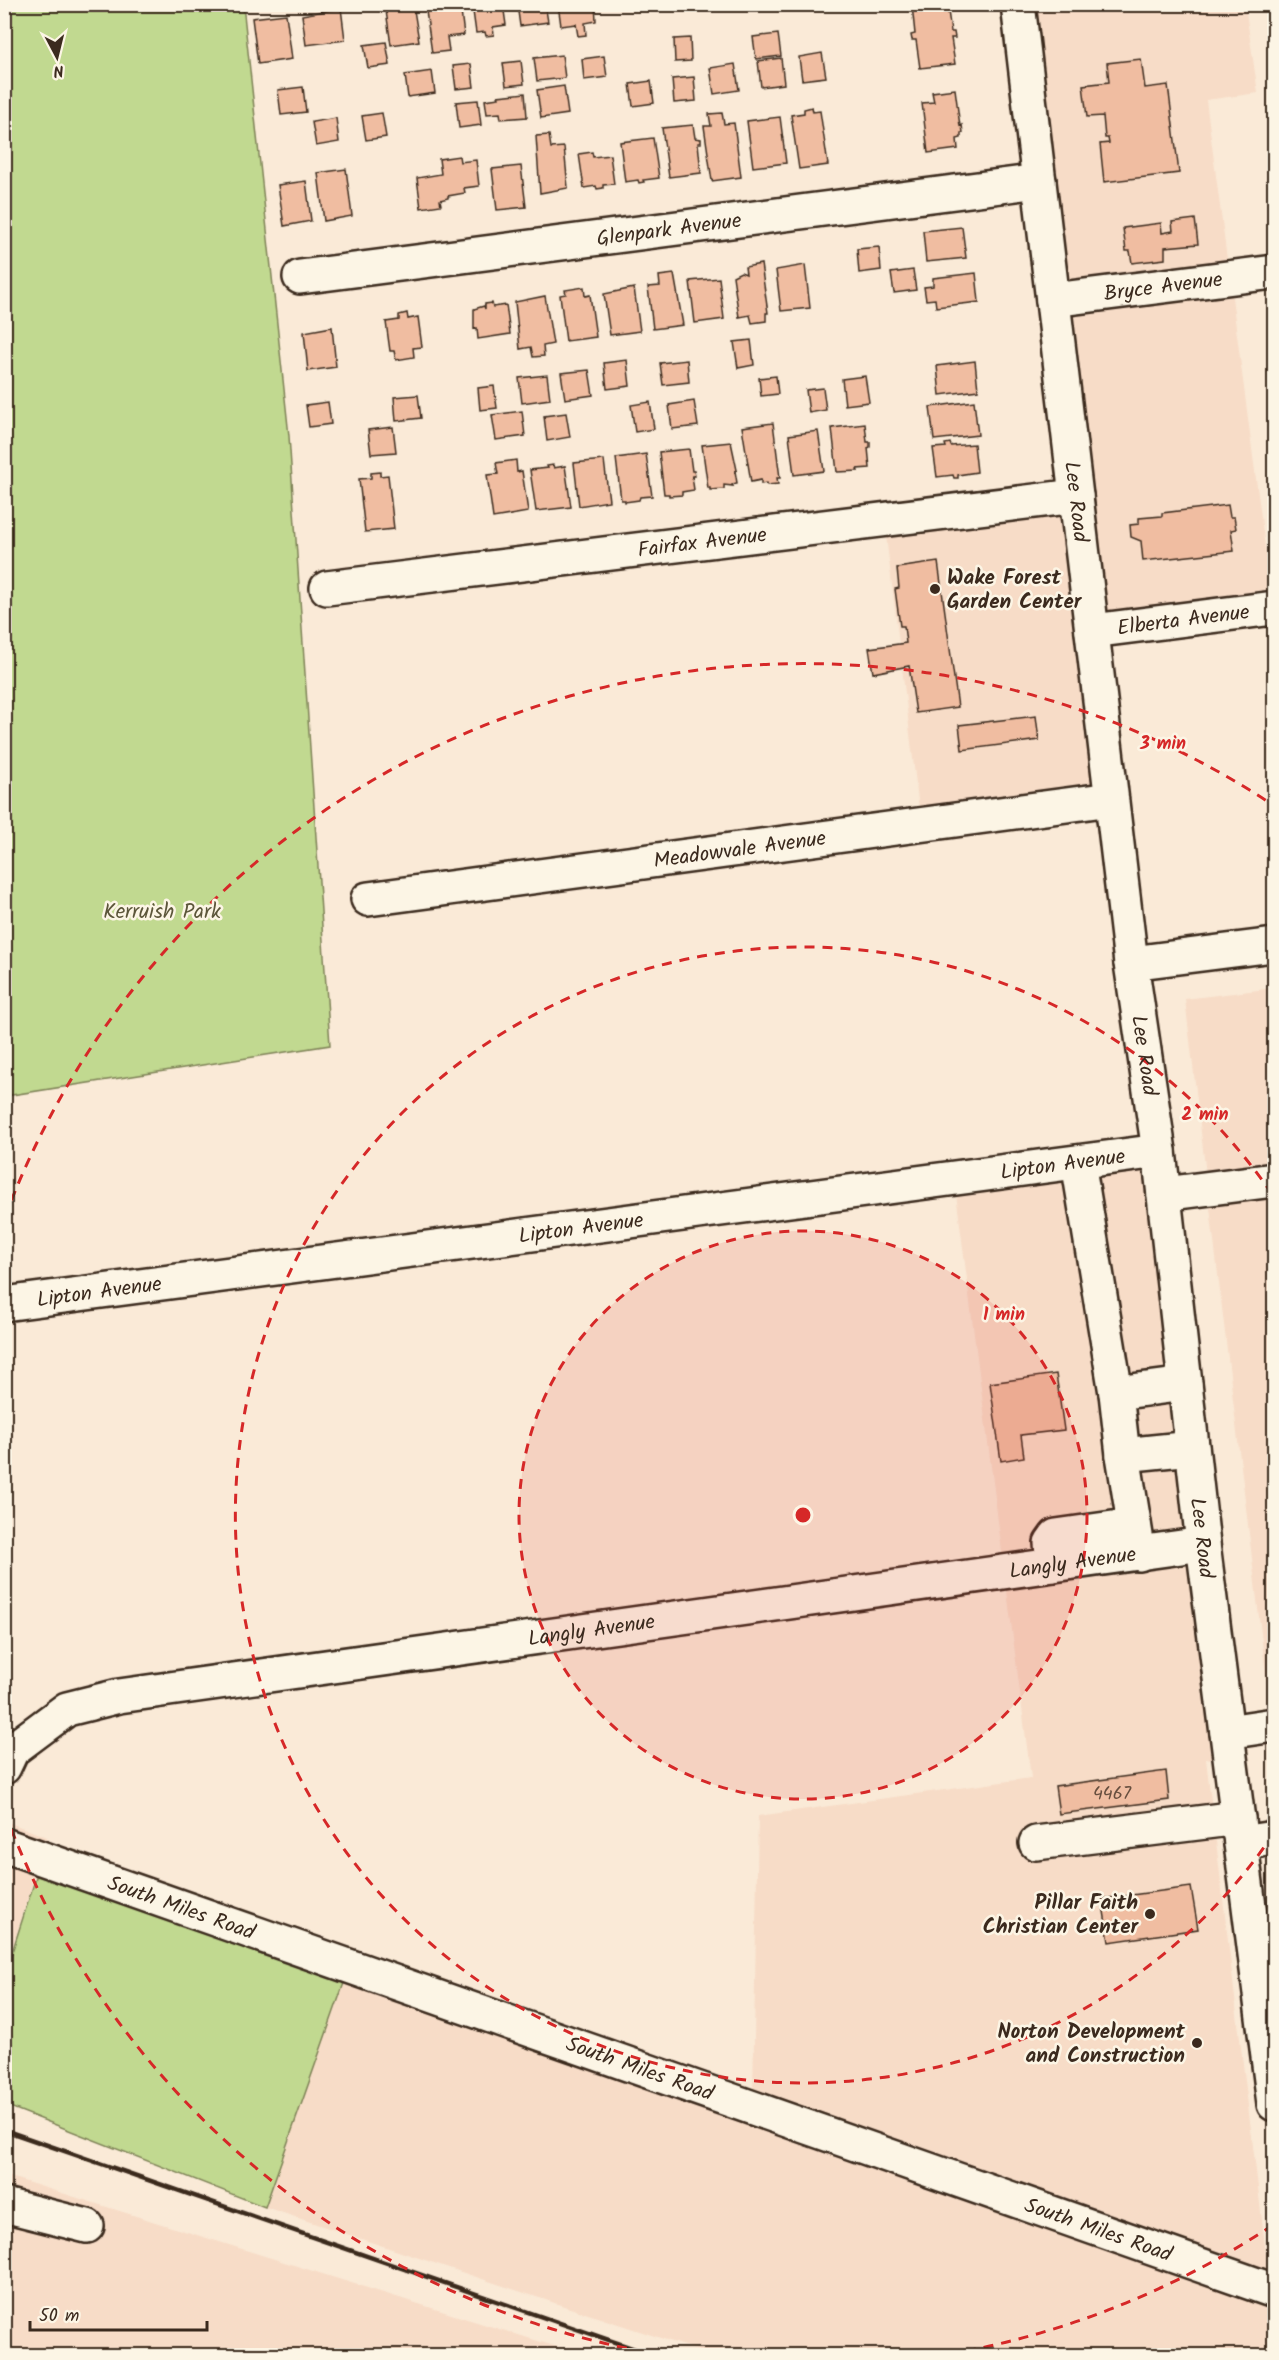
<svg xmlns="http://www.w3.org/2000/svg" width="1279" height="2360" font-family="Kalam,sans-serif">
<style>
.built{fill:#f7dcc7}
.green{fill:#c1d990;stroke:#7e8257;stroke-width:1.5}
.building{fill:#f0bda1;stroke:#3b2a1e;stroke-width:1.5}
.lines{fill:none;stroke-linecap:round;stroke-linejoin:round}
.minor-casing{stroke:#3b2a1e;stroke-width:38}
.major-casing{stroke:#3b2a1e;stroke-width:38}
.minor{stroke:#fcf5e5;stroke-width:33}
.major{stroke:#fcf5e5;stroke-width:33}
.rail{stroke:#3b2a1e;stroke-width:4.5}
.ring{fill:none;stroke:#d62828;stroke-width:3;stroke-dasharray:10 8}
.poi-dot{fill:#3b2a1e;stroke:#fcf5e5;stroke-width:2}
.labels{text-anchor:middle;stroke-width:5;stroke-linejoin:round;paint-order:stroke}
.number-label{font-size:18px;fill:#684f3f}
.street-label{font-size:21px;fill:#3b2a1e;stroke:#fcf5e5}
.poi-label{font-size:21px;font-weight:bold;fill:#3b2a1e;stroke:#fcf5e5;text-anchor:end}
.park-label{font-size:21px;fill:#5c563a;stroke:#fcf5e5}
.centre{fill:#d62828;stroke:#fcf5e5;stroke-width:3}
.ring-label{font-size:18px;text-anchor:middle;font-weight:bold;fill:#d62828;stroke:#fcf5e5;stroke-width:5;stroke-linejoin:round;paint-order:stroke}
</style>
<rect width="100%" height="100%" fill="#faead7"/>
<filter id="ink" filterUnits="userSpaceOnUse"><feTurbulence type="fractalNoise" baseFrequency=".0167" numOctaves="2"/><feDisplacementMap in="SourceGraphic" scale="12" xChannelSelector="R" yChannelSelector="G"/><feConvolveMatrix kernelMatrix="1 2 1 2 8 2 1 2 1" color-interpolation-filters="sRGB"/></filter>
<g filter="url(#ink)">
<path class="built" d="M1018 5H1245L1258 93 1206 100 1273 608 1092 631 1111 799 921 825 884 519 1076 495Z
M1274 988V1742L1185 999Z
M1159 1151 1230 1756 1206 1759 1274 2319V2355H712L265 2207 351 1949 753 2094 758 1816 1031 1778 954 1178Z
M5 1821 47 1837 5 1971Z
M4 2175 20 2180 583 2355H5Z"/>
<path class="green" d="M5 4 243 5 289 436 330 1045 5 1096Z
M42 1858 350 1966 265 2207 5 2105V1974Z"/>
<path class="building" d="M385 4H413L419 41 391 45Z
M425 4H460L464 35 447 37 449 51 432 53Z
M472 4H503L506 25 493 27 494 35 486 36 485 32 476 33Z
M517 4H545L548 22 520 26Z
M558 4H595L596 21 585 23 586 35 578 36 576 24 561 26Z
M947 4 951 32H954L955 38H951L955 64 920 68 916 40H912L911 35 915 34 912 5Z
M341 8 345 40 306 45 302 15Z
M286 14 292 59 258 64 252 18Z
M778 34 781 56 756 59 753 37Z
M690 38 691 61 675 62 674 39Z
M386 42 390 65 368 68 364 45Z
M822 53 826 77 802 80 799 57Z
M562 55 565 78 537 81 534 58Z
M604 56 607 77 584 80 582 59Z
M781 58 784 84 761 87 758 61Z
M1141 59 1145 88 1168 85 1179 173 1104 182 1100 144 1109 143 1108 138H1105L1103 116 1087 117 1083 85 1109 82 1107 63Z
M521 61 524 84 506 86 503 63Z
M471 64 474 87 456 89 453 66Z
M735 64 739 90 714 94 710 68Z
M432 71 435 93 408 97 405 75Z
M694 77 696 101 674 103 672 79Z
M651 81 654 103 633 106 630 84Z
M564 86 568 114 541 118 537 90Z
M303 87 306 112 281 115 278 90Z
M955 89 960 126 962 125 963 133H961V138L957 139 958 149 928 153 922 103 934 102 932 92Z
M525 93 527 117 501 119 500 113 487 114 485 100 499 98 498 96Z
M478 100 481 125 459 128 456 102Z
M812 107 813 112 820 111 828 165 799 169 791 115 804 113V109Z
M382 113 386 137 366 140 362 116Z
M722 113 724 124 734 123 741 177 712 181 704 126H711L709 114Z
M780 117 786 163 753 167 747 121Z
M336 118 339 142 316 146 312 122Z
M693 125 695 138 701 139V143H698L701 173 669 177 662 128Z
M549 135 551 148 564 147 568 188 540 193 536 136Z
M653 138 659 178 643 180 644 182 639 183 638 180 625 182 620 142Z
M592 152 593 157 610 155 614 184 603 185V188L597 189 596 186 584 188 579 154Z
M459 156 460 162 476 160 479 186 464 188 465 193 448 196V198L440 200 441 205 421 208 417 178 441 174 439 159Z
M521 166 526 207 497 210 492 169Z
M346 169 352 216 324 221 318 173Z
M306 181 311 221 284 226 278 185Z
M1195 219 1198 244 1165 247V259L1132 263 1130 251H1126L1123 228 1161 223 1162 233 1173 231 1172 222Z
M962 227 966 258 926 262 923 231Z
M879 247 881 270 859 273 857 249Z
M761 264 768 313H766V321L752 323 750 315 739 317 733 276 741 272 746 274 745 267Z
M805 265 810 308 781 311 776 270Z
M913 270 916 290 894 293 891 273Z
M976 273 979 302 936 307 935 299 926 300 924 287 933 286V278Z
M674 274 683 325 653 329 648 287 660 286 659 276Z
M719 278 724 319 695 323 690 281Z
M584 287 585 296 590 295 596 337 566 341 560 295 566 294 565 290Z
M634 288 640 331 610 335 604 294Z
M545 296 553 344 543 346 544 356 533 357 531 347 520 349 515 302Z
M492 303 493 307 506 305 510 334 478 339 477 328 474 329V309L484 306 485 309V304Z
M407 313 408 319 418 317 422 347 413 348 414 357 396 360 394 351H390L386 322 399 320V315Z
M332 327 336 367 308 371 304 332Z
M751 340 754 365 738 368 734 342Z
M627 360 630 386 607 389 604 363Z
M687 360 689 382 663 385 660 363Z
M975 361 978 390 940 395 937 366Z
M589 370 593 395 565 399 561 373Z
M547 375 550 399 522 403 519 378Z
M776 376 778 394 761 396 759 378Z
M865 376 869 402 845 405 842 379Z
M494 386 497 408 480 410 478 388Z
M823 388 826 410 809 413 806 390Z
M418 395 421 418 396 421 394 397Z
M694 401 698 426 672 429 669 405Z
M974 401 978 435 934 440 930 407Z
M328 402 331 424 309 427 306 405Z
M650 402 654 429 635 432 631 405Z
M522 411 525 436 496 440 492 415Z
M566 413 570 437 547 441 544 416Z
M773 423 780 478H777L778 484 767 485 766 483 761 484V480L751 482 742 427Z
M865 424 867 442H870V447L868 448 870 468 857 469 858 471 837 472 832 428Z
M393 427 396 452 371 454 368 430Z
M818 431 824 471 794 475 789 435Z
M731 442 737 470 735 471 737 483 732 484 733 486 724 485V489L710 490V488H708L702 445Z
M950 443 951 446 974 444 977 472 958 475V478H954L953 475 937 477 933 448 946 447 945 444Z
M689 449 692 471H694L695 476H692L694 490 682 492V495L669 496V494H664L659 452Z
M646 454 652 496 640 497 639 500 625 502V500H621L616 458Z
M516 460 517 472 522 471 528 512 493 518 487 475 498 474 496 463Z
M604 460 609 501 579 506 574 463Z
M553 465 554 468 565 466 571 507 536 511 530 470 548 468 547 466Z
M380 472V476L388 475 394 529 365 532 359 479 371 478V473Z
M1228 505 1230 517H1234L1236 529 1231 530 1234 551 1143 561 1141 541 1131 537 1130 525 1139 524V518L1162 516V513Z
M938 562 958 707 916 713 909 666 873 673 869 648 906 643 904 626H900L895 589 899 588 897 568Z
M1036 716 1039 740 962 750 959 725Z
M1056 1374 1064 1430 1021 1435 1024 1457 1001 1461 990 1383Z
M1166 1771 1169 1800 1059 1814 1055 1786Z
M1191 1887 1198 1929 1109 1942 1102 1899Z"/>
<g class="lines">
<g class="minor-casing">
<g id="minor">
<path id="s1" d="M300 277 1039 181"/>
<path id="s2" d="M1053 300 1274 272"/>
<path id="s3" d="M327 588 1076 496"/>
<path id="s4" d="M1092 631 1274 608"/>
<path id="s5" d="M368 899 1111 799"/>
<path d="M1131 963 1274 945"/>
<path d="M1078 1162 1116 1393"/>
<path d="M1164 1194 1274 1180"/>
<path id="s6" d="M4 1304 1159 1151"/>
<path d="M1123 1455 1192 1448"/>
<path d="M1139 1554 1123 1455 1116 1393 1185 1384"/>
<path d="M1053 1565 1051 1543 1056 1536 1134 1525"/>
<path d="M1227 1732 1274 1725"/>
<path id="s7" d="M4 1767 12 1750 67 1709 119 1696 1203 1544"/>
<path d="M1036 1843 1238 1818"/>
<path d="M1241 1843 1274 1838"/>
<path id="s8" d="M4 1845 1274 2291"/>
<path d="M4 2205 87 2226"/>
</g>
</g>
<g class="major-casing">
<g id="major">
<path id="s9" d="M1018 4 1131 963 1159 1151 1203 1544 1274 2104"/>
</g>
</g>
<use href="#minor" class="minor"/>
<use href="#major" class="major"/>
<path class="rail" d="M4 2130 655 2356"/>
</g>
</g>
<circle cx="803" cy="1515" r="284" fill="#d62828" fill-opacity=".12"/>
<g class="ring">
<circle cx="803" cy="1515" r="284"/>
<path d="M1274 1833A568 568 0 1 1 1274 1197"/>
<path d="M1273 2225A852 852 0 0 1 944 2355M662 2355A852 852 0 0 1 5 1813M5 1217A852 852 0 0 1 1273 805"/>
</g>
<g class="poi-dot">
<circle cx="935" cy="589" r="6"/>
<circle cx="1150" cy="1914" r="6"/>
<circle cx="1197" cy="2043" r="6"/>
</g>
<g class="labels">
<g class="number-label">
<text x="1112" y="1799">4467</text>
</g>
<g class="street-label">
<text dy="7" stroke="none"><textPath href="#s1" startOffset="372">Glenpark Avenue</textPath></text>
<text dy="7" stroke="none"><textPath href="#s2" startOffset="111">Bryce Avenue</textPath></text>
<text dy="7" stroke="none"><textPath href="#s9" startOffset="501">Lee Road</textPath></text>
<text dy="7" stroke="none"><textPath href="#s3" startOffset="378">Fairfax Avenue</textPath></text>
<text dy="7" stroke="none"><textPath href="#s4" startOffset="92">Elberta Avenue</textPath></text>
<text dy="7" stroke="none"><textPath href="#s5" startOffset="375">Meadowvale Avenue</textPath></text>
<text dy="7" stroke="none"><textPath href="#s9" startOffset="1059">Lee Road</textPath></text>
<text dy="7" stroke="none"><textPath href="#s6" startOffset="1068">Lipton Avenue</textPath></text>
<text dy="7" stroke="none"><textPath href="#s6" startOffset="582">Lipton Avenue</textPath></text>
<text dy="7" stroke="none"><textPath href="#s6" startOffset="96">Lipton Avenue</textPath></text>
<text dy="7" stroke="none"><textPath href="#s9" startOffset="1545">Lee Road</textPath></text>
<text dy="7" stroke="none"><textPath href="#s7" startOffset="1104">Langly Avenue</textPath></text>
<text dy="7" stroke="none"><textPath href="#s7" startOffset="618">Langly Avenue</textPath></text>
<text dy="7" stroke="none"><textPath href="#s8" startOffset="188">South Miles Road</textPath></text>
<text dy="7" stroke="none"><textPath href="#s8" startOffset="674">South Miles Road</textPath></text>
<text dy="7" stroke="none"><textPath href="#s8" startOffset="1160">South Miles Road</textPath></text>
</g>
<g class="poi-label">
<text x="947" y="584" text-anchor="start">Wake Forest<tspan x="947" dy="24">Garden Center</tspan></text>
<text x="1138" y="1909">Pillar Faith<tspan x="1138" dy="24">Christian Center</tspan></text>
<text x="1185" y="2038">Norton Development<tspan x="1185" dy="24">and Construction</tspan></text>
</g>
<g class="park-label">
<text x="162" y="918">Kerruish Park</text>
</g>
</g>
<circle cx="803" cy="1515" r="9" class="centre"/>
<g class="ring-label">
<text x="1163" y="749">3 min</text>
<text x="1205" y="1120">2 min</text>
<text x="1004" y="1320">1 min</text>
</g>
<rect width="1279" height="2360" fill="none" stroke="#fcf5e5" stroke-width="24"/>
<rect x="12" y="12" width="1255" height="2336" fill="none" stroke="#3b2a1e" stroke-width="2" filter="url(#ink)"/>
<g transform="translate(57 57) rotate(173)" stroke="#fcf5e5" stroke-width="4.5" paint-order="stroke">
<path d="M0-4.5L10 22L0 15L-10 22Z" fill="#3b2a1e"/>
<text y="-9" font-size="16" font-weight="bold" text-anchor="middle" fill="#3b2a1e">N</text>
</g>
<path d="M30 2321v9h177v-9" fill="none" stroke="#3b2a1e" stroke-width="3"/>
<text x="39" y="2321" font-size="18" fill="#3b2a1e" stroke="#fcf5e5" stroke-width="4.5" paint-order="stroke">50 m</text>
</svg>
